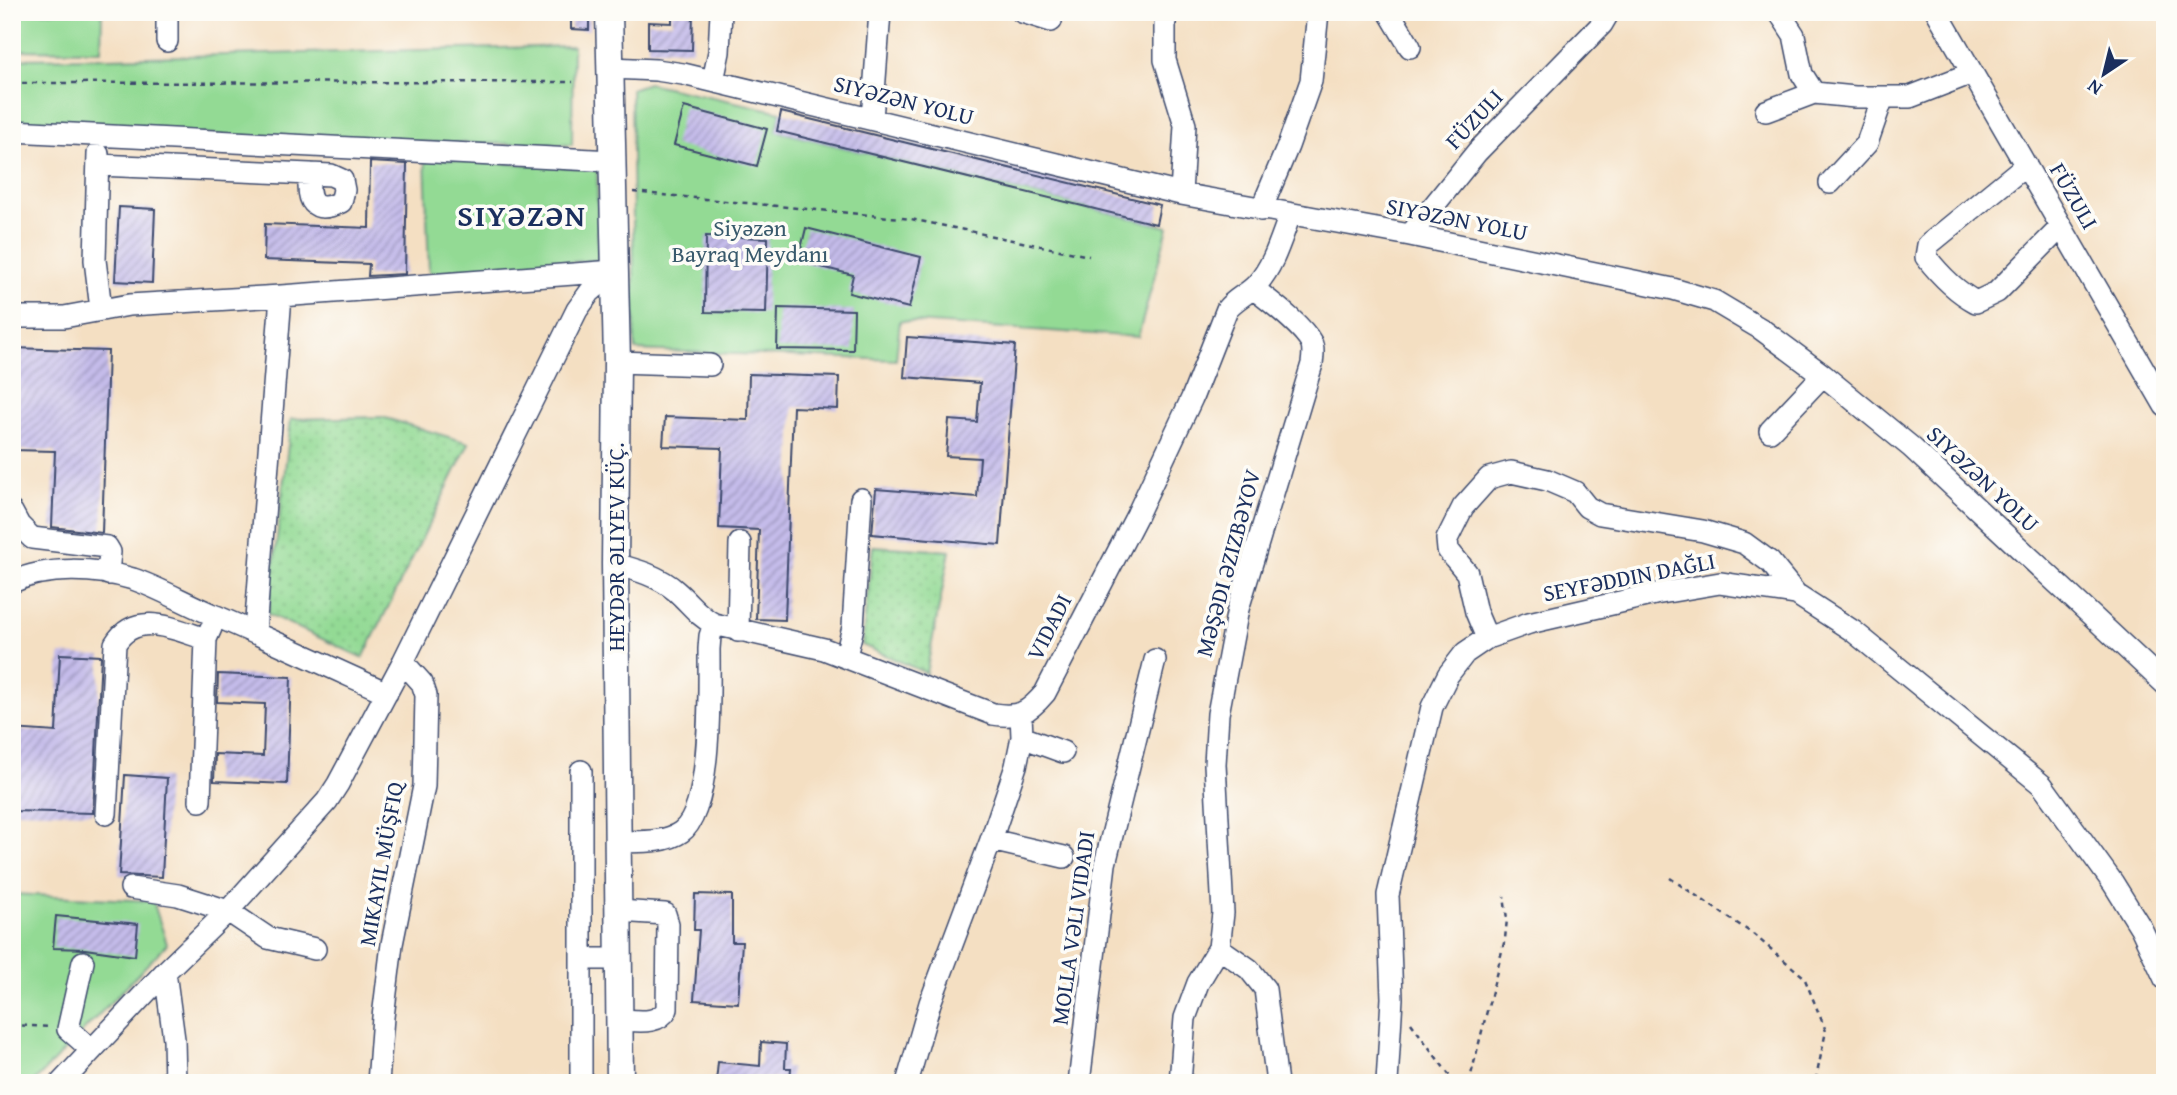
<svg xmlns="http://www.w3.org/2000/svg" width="2177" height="1095" font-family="'Gentium Book Plus',serif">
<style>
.grass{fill:url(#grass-dots);stroke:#578479;stroke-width:2}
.park{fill:#93da94;stroke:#578479;stroke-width:2}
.building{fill:url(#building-hatch)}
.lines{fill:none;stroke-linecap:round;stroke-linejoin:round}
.minor-casing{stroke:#3c496d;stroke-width:24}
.major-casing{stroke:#3c496d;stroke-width:29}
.path{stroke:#3c496d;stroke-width:2.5;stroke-dasharray:5 5;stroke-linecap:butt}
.minor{stroke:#fff;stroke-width:21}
.major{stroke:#fff;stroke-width:26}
.labels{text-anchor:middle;stroke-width:7;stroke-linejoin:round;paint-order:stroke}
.street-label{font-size:23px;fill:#1b2f5e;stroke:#fdfcf7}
.park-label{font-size:23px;fill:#395a6c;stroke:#fdfcf7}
.district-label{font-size:30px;font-weight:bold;letter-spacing:2px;fill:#1b2f5e;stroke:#fdfcf7}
</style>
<defs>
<pattern id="grass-dots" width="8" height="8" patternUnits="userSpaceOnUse" patternTransform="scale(1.75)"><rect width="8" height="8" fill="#93da94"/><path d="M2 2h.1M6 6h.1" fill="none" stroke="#7ebb82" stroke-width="1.8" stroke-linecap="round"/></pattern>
<pattern id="building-hatch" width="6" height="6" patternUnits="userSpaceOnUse" patternTransform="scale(1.75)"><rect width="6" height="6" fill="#c5bcea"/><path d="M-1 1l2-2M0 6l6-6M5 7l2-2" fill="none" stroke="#9f99c1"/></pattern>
</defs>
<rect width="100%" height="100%" fill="#fdfcf7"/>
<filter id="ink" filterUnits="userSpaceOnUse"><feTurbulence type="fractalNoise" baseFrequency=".0143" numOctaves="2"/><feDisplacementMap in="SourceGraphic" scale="14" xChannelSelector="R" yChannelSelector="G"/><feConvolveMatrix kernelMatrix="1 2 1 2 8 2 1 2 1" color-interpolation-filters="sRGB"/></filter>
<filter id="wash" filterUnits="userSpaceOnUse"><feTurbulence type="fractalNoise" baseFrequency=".00686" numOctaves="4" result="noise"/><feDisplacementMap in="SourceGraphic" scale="28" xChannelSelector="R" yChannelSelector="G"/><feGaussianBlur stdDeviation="1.57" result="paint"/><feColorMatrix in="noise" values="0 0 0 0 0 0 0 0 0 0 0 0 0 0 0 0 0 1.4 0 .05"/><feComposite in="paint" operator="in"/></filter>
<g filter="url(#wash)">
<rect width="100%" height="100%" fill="#f4dfc2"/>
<path class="grass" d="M382 417 469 443 363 658 268 614 291 419Z
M873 546 950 551 926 673 862 645Z"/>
<path class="park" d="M12 12H102L101 51 12 50Z
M573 46 572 145 322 140 12 125V59L108 58Z
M648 83 781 112 777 131 1168 227 1138 337 900 321 896 360 635 350 631 89Z
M425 158 597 169 598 260 429 273Z
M12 894 153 901 167 944 33 1083H12Z"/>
<g id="blocks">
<path class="building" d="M571 12H589V30L571 29Z
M672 12H693L692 50 648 49V22L672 23Z
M684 107 767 129 757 166 674 145Z
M781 112 1160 205 1156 224 777 131Z
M370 162 407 164 405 274 368 276 369 264 264 260 265 224 369 228Z
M119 207 155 209 152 283 115 281Z
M806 228 921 257 909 308 849 293 853 275 798 261Z
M706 236 768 238 766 313 705 312Z
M778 308 854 310 853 350 777 349Z
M907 337 1015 345 1000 545 872 534 876 489 977 497 980 458 946 456 949 420 977 422 980 383 904 377Z
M12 348 108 351 102 533 52 527 55 451 12 450Z
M749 374 839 377 838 409 793 407 785 620 756 619 759 530 719 528 722 448 663 446 665 417 748 420Z
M60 654 101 656 93 813 12 811V729L56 732Z
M218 674 291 677 287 784 214 781 215 754 263 756 265 704 217 702Z
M125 775 167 778 162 877 119 875Z
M695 894 732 895V942H742L738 1003 694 1000 699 930H694Z
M56 916 138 924 135 956 85 949 53 948Z
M761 1042 786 1044 785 1068H791L790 1080 746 1077 745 1083H716L718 1062 760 1066Z"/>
</g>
</g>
<g filter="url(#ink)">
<use href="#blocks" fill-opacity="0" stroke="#3c496d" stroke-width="2"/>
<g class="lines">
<g class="minor-casing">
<path id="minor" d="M1022 12 1051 21
M1165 12V60L1185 125 1181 194
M1389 12 1410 47
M1779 12 1794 35 1802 74 1814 93 1855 97H1910L1972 73
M1937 12 2165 406
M167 41V12
M611 68 656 70 683 74 1181 194 1410 235 1673 289 1714 301 1761 329 1823 375 1911 447 2165 684
M713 81 719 52 721 12
M1766 111 1814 93
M872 119 880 12
M12 131 613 161
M98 154 95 260 101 309
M98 165 310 174 331 175 342 180 344 190 341 202C313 215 306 201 310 174
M2026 165 1928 245 1926 257C1940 275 1955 291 1976 302L1997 292 2061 227
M1830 183 1867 143 1883 97
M1261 210 1288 146 1311 81 1318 12
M1410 235 1477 152 1602 24 1609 12
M12 317H64L129 305 281 296 614 271
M617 362 710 365
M1770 431 1823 375
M12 512 19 525 32 538 107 547 110 552 108 574
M615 564C637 570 659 576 676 591 690 603 698 616 714 624L824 649 993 714C1019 718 1028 713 1045 693L1137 515 1192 398 1227 309C1236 298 1248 294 1257 284 1274 265 1281 238 1290 215
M12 582C47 566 96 568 133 579 162 589 188 605 216 616 274 641 330 667 387 693
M738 631 740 543
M255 632 281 296
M1487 638 1476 612 1467 573 1448 550 1447 539 1463 507 1489 478 1511 472 1547 480 1575 492 1587 507 1600 514 1703 531 1744 543 1770 562 1796 594
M846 656 853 627 861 499
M1022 737 1063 752
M581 771V1083
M200 801 206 639 211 628
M106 814 115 644C136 609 176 630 206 639
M991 840 1064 857
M617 842C637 841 664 844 681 832 713 810 709 687 709 649L710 636 714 624
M131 888 178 895 228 911 268 938 315 949
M618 911 665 914 668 924 667 1009C658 1026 635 1020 619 1020
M1219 948 1249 969 1265 989 1277 1083
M581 959H619
M83 962 68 1029 92 1050
M165 972 174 1039 175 1083
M61 1083 165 972 228 911 327 801 338 784 403 662 577 310 590 292 614 271
M378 1083 383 1017 392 944 424 786 426 695 422 683 403 662
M907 1083 930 1003 991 840 1016 766 1022 737 1021 714
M1079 1083 1105 864 1155 660
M1180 1083 1185 1018 1198 983 1219 948 1223 913 1215 764 1218 714 1238 609 1312 364C1313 356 1314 348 1311 342 1301 324 1269 301 1253 288
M1387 1083 1392 998 1388 895 1432 707 1448 675 1465 653 1487 638 1529 623 1655 594 1720 583 1796 594 1853 631 2042 785 2113 883 2141 928 2165 979"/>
</g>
<g class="major-casing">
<path id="major" d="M609 12 617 362 615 564 620 1083"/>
</g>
<path class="path" d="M12 83 573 82
M633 192 911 219 1089 256
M1670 878 1753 934 1804 977 1826 1031 1815 1083
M1411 1023 1455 1083
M12 1025 50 1027
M1469 1083 1505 939 1507 919 1504 896"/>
<use href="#minor" class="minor"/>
<use href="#major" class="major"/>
</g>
</g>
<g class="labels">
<g class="street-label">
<text transform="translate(904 100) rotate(14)" y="8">SIYƏZƏN YOLU</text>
<text transform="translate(1474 119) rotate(-47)" y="8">FÜZULI</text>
<text transform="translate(2074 196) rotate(60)" y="8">FÜZULI</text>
<text transform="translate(1457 219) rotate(11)" y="8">SIYƏZƏN YOLU</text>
<text transform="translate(1983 479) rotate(43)" y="8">SIYƏZƏN YOLU</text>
<text transform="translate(616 547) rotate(-90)" y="8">HEYDƏR ƏLIYEV KÜÇ.</text>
<text transform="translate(1228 563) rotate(-75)" y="8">MƏŞƏDI ƏZIZBƏYOV</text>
<text transform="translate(1629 577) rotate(-11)" y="8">SEYFƏDDIN DAĞLI</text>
<text transform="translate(1049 627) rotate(-63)" y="8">VIDADI</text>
<text transform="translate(381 864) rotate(-80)" y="8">MIKAYIL MÜŞFIQ</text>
<text transform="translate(1073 928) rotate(-82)" y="8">MOLLA VƏLI VIDADI</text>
</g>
<g class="park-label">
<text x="750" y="236">Siyəzən<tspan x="750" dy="26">Bayraq Meydanı</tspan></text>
</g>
<g class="district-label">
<text x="522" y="226">SIYƏZƏN</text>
</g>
</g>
<rect width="2177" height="1095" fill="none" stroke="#fdfcf7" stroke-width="42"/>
<g transform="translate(2104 74) rotate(215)" stroke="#fdfcf7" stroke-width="5" paint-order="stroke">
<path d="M0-5L12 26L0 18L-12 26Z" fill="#1b2f5e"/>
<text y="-10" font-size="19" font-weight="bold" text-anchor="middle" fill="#1b2f5e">N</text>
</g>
</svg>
